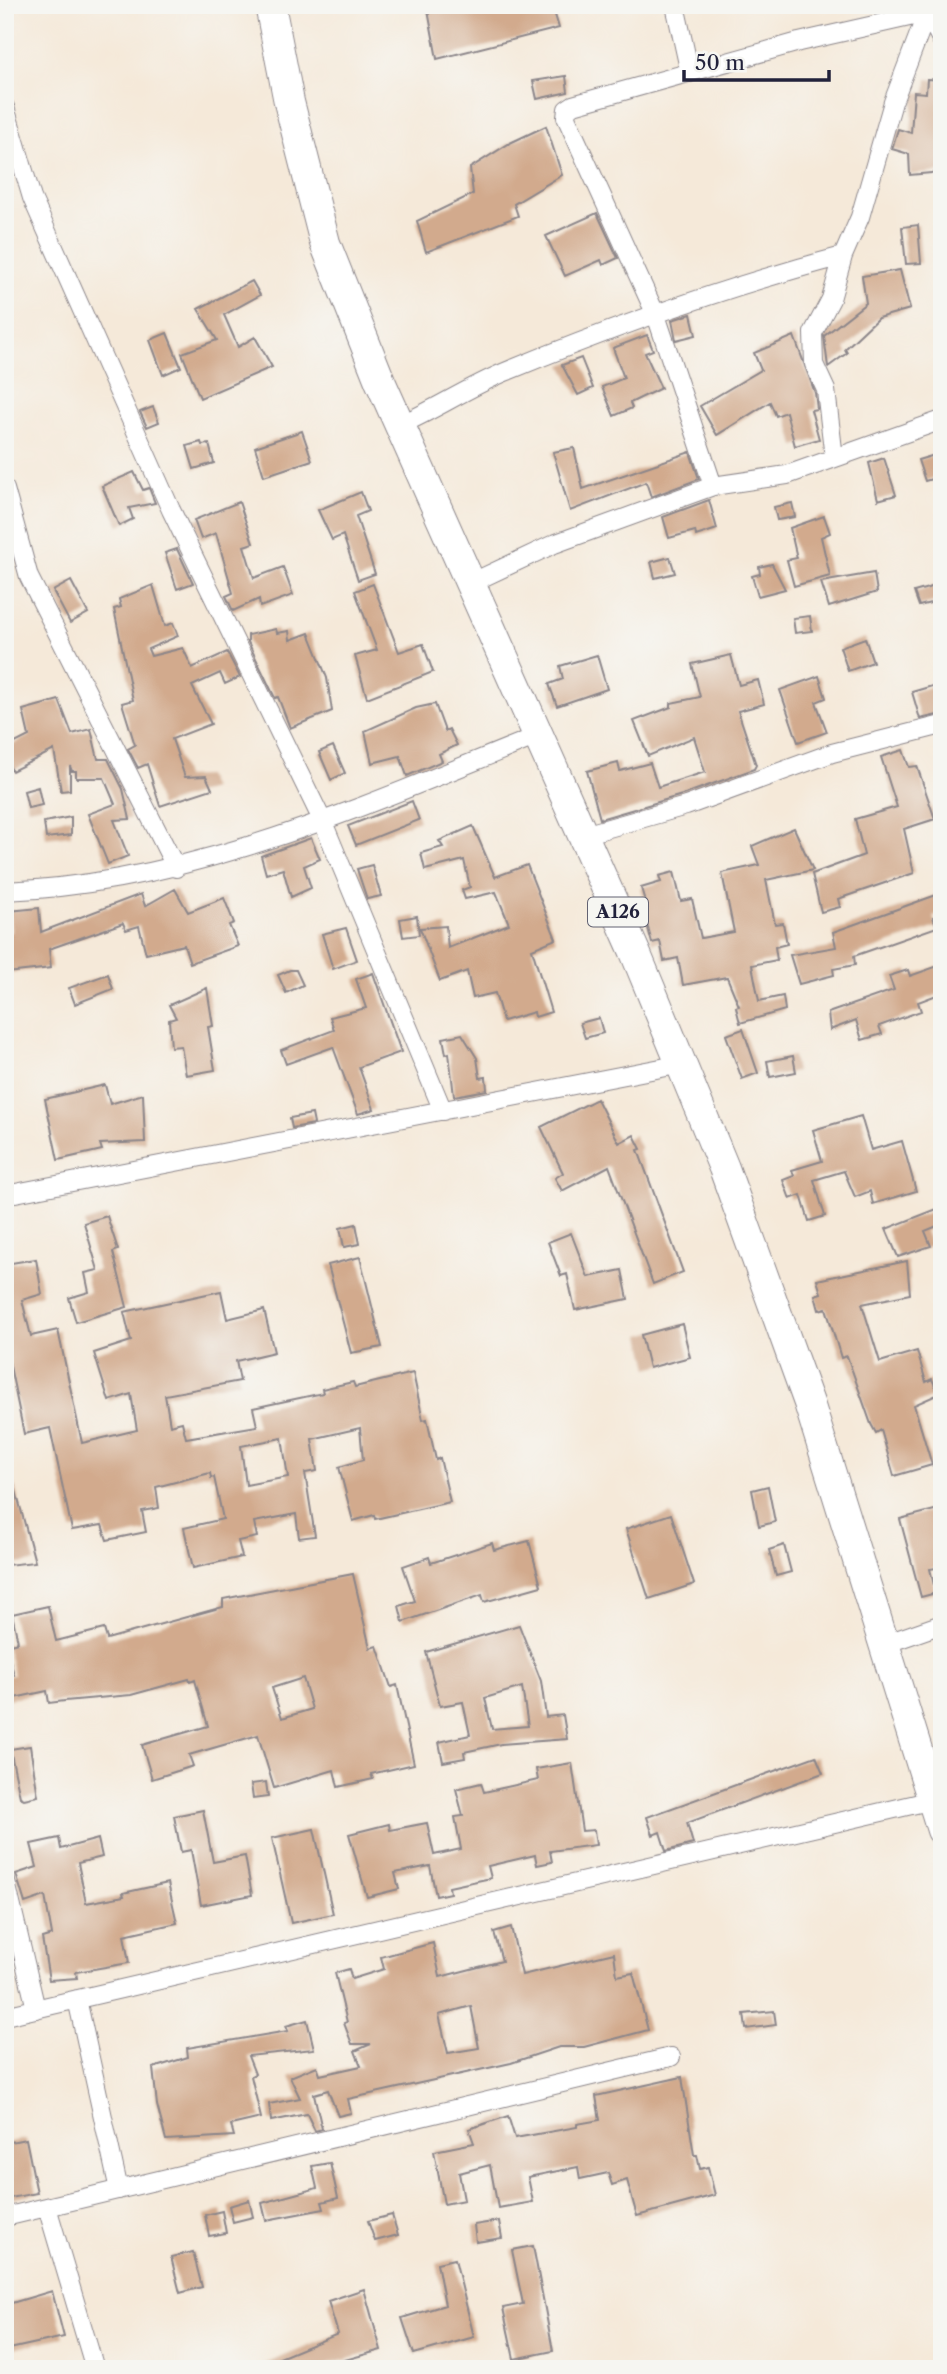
<svg xmlns="http://www.w3.org/2000/svg" width="947" height="2374" font-family="'Libre Caslon Text',serif">
<style>
.building{fill:#d2aa8d;fill-rule:evenodd}
.lines{fill:none;stroke-linecap:round;stroke-linejoin:round}
.minor-casing{stroke:#8c868a;stroke-width:20}
.trunk-casing{stroke:#8c868a;stroke-width:32}
.minor{stroke:#fff;stroke-width:18}
.trunk{stroke:#fff;stroke-width:30}
.labels{text-anchor:middle;stroke-width:6;stroke-linejoin:round;paint-order:stroke}
.shield{fill:#f6f6f2;stroke:#626272;stroke-width:2}
.shield-label{font-size:18px;font-weight:bold;fill:#22223b}
</style>
<rect width="100%" height="100%" fill="#f6f6f2"/>
<filter id="ink" filterUnits="userSpaceOnUse"><feTurbulence type="fractalNoise" baseFrequency=".0143" numOctaves="2"/><feDisplacementMap in="SourceGraphic" scale="14" xChannelSelector="R" yChannelSelector="G"/><feConvolveMatrix kernelMatrix="1 2 1 2 8 2 1 2 1" color-interpolation-filters="sRGB"/></filter>
<filter id="wash" filterUnits="userSpaceOnUse"><feTurbulence type="fractalNoise" baseFrequency=".00686" numOctaves="4" result="noise"/><feDisplacementMap in="SourceGraphic" scale="28" xChannelSelector="R" yChannelSelector="G"/><feGaussianBlur stdDeviation="1.57" result="paint"/><feColorMatrix in="noise" values="0 0 0 0 0 0 0 0 0 0 0 0 0 0 0 0 0 1.4 0 .05"/><feComposite in="paint" operator="in"/></filter>
<g filter="url(#wash)">
<rect width="100%" height="100%" fill="#f5e9d9"/>
<g id="blocks">
<path class="building" d="M427 5H552L559 28 437 59Z
M566 76 568 92 537 99 533 81Z
M927 79 942 80V172L910 175 909 154 892 149 898 129 911 133 914 92 926 93Z
M546 126 562 175 514 204 518 216 426 252 417 221 473 194 470 168 510 143Z
M597 213 618 258 603 265 601 260 565 276 546 236Z
M918 225 921 263 906 264 902 227Z
M900 270 910 309 878 318 845 349 847 353 828 367 824 336 866 303 862 276Z
M252 281 260 295 224 315 238 347 255 337 272 367 200 398 182 353 217 340 198 309Z
M691 314 696 335 676 340 672 320Z
M167 333 181 367 163 375 150 340Z
M647 335 653 350 645 353 661 388 630 403 632 408 614 416 602 387 624 378 613 348Z
M794 336 815 393 817 409 811 410 819 439 795 446 786 412 776 416 770 402 717 435 700 406 761 370 754 353Z
M581 358 593 388 578 395 562 365Z
M153 407 159 422 147 427 140 412Z
M302 431 312 460 264 476 255 447Z
M201 442 202 445 209 444 214 463 194 469 187 446Z
M574 448 583 489 690 452 699 479 651 497 646 482 570 511 553 452Z
M938 454 942 476 925 481 918 460Z
M884 458 896 495 878 500 869 463Z
M134 472 143 490 149 488 155 503 129 508 133 519 119 526 102 486Z
M361 492 368 511 356 516 375 574 358 580 343 535 332 540 318 510Z
M709 500 717 529 696 536 695 531 669 538 663 517Z
M239 502 253 543 244 546 254 578 283 567 293 595 260 607 259 599 233 611 226 596 233 593 216 533 201 539 194 520Z
M792 503 795 517 777 520 774 507Z
M824 516 830 533 821 537 830 576 794 586 787 560 797 558 790 528Z
M177 549 193 583 177 589 165 553Z
M670 557 675 573 655 578 651 562Z
M772 564 785 589 758 596 752 576 760 574 759 567Z
M874 573 877 592 829 607 821 582Z
M71 581 88 613 70 623 53 591Z
M373 584 399 652 423 644 433 672 367 698 355 656 377 650 355 591Z
M942 584V600L919 606 914 592Z
M153 585 165 626 173 623 178 636 148 649 151 656 183 648 192 668 227 652 240 677 225 684 220 673 192 686 211 724 172 739 185 777 206 776 212 789 160 806 147 764 138 768 128 749 135 745 122 703 133 700 114 609 121 607 119 599Z
M810 616 812 631 795 633 793 618Z
M276 629 277 633 289 631 290 640 309 633 327 678 332 711 290 728 278 697 275 698 248 642V635Z
M865 638 873 662 848 671 840 647Z
M597 655 607 689 557 706 549 684 563 679 560 666Z
M731 655 739 685 758 680 764 704 738 711 756 765 754 769 682 795 600 819 587 771 618 763 620 771 650 763 658 787 705 772 694 737 648 756 634 721 671 707V703L700 697 692 664Z
M819 676 826 698 816 702 827 732 798 742 780 690Z
M942 683V714L920 719 912 692Z
M59 700 72 734 91 729 98 759H108L123 789 130 819 114 820 128 856 108 864 88 814 115 804 104 778H76V771H72L70 766V790L61 791 54 750 12 771 5 758V748L29 736 23 710Z
M435 704 445 731 449 729 457 745 439 754 442 761 407 776 400 756 372 763 365 731 416 708Z
M333 746 345 773 331 780 319 752Z
M903 750 909 767 917 766 935 819 904 829 914 873 838 899 840 907 821 912 812 874 864 855 855 819 897 807 881 757Z
M38 787 42 805 28 808 24 791Z
M412 801 419 820 356 845 348 826Z
M71 817V835L46 838 44 822Z
M473 826 495 877 527 865 556 939 532 949 551 1012 535 1017 534 1012 503 1021 495 993 473 998 467 971 440 981 420 928 446 926 448 948 509 924 496 892 465 899 462 890 470 887 464 860 425 870 421 853 443 847 439 841Z
M794 828 813 870 766 880 775 924 783 923 787 944 775 947 777 960 752 965 759 1001 783 996 785 1010 740 1023 736 1007 739 1006 727 977 683 985 678 958 664 961 660 941 652 943 643 909 647 908 641 888 661 882 659 876 674 872 681 901 692 899 701 938 734 932 722 873 759 865 752 846Z
M311 838 320 859 304 866 311 888 291 897 283 869 266 874 261 856Z
M372 865 381 896 367 899 357 869Z
M175 889 188 912 224 898 234 923 229 925 238 946 190 963 184 945 146 954 139 926 126 930 123 923 49 949 51 968 7 973 5 933 11 932 9 911 39 908 41 932 141 894 145 906Z
M942 893V915L933 917 937 927 854 956 855 965 833 969 834 975 799 984 790 955 836 947 833 932Z
M417 916 419 935 403 937 400 919Z
M346 928 357 960 333 969 322 934Z
M938 966 942 993 918 1002 921 1011 879 1026 882 1034 862 1040 856 1020 830 1030 828 1013 894 990 889 976 908 970 910 976Z
M290 970H296L303 985 286 993 278 975Z
M373 973 401 1052 359 1067 374 1109 358 1114 333 1047 286 1064 281 1050 334 1030 330 1017 366 1008 356 979Z
M108 974 113 989 75 1004 69 988Z
M207 988 213 1026 208 1027 215 1070 186 1075 181 1046 171 1047 169 1020 176 1018 169 1005Z
M599 1018 603 1033 585 1038 580 1023Z
M743 1029 758 1073 742 1079 726 1035Z
M462 1034 477 1058 480 1078 486 1077 487 1090 454 1096 449 1053 446 1054 443 1038Z
M793 1056 796 1072 770 1077 767 1061Z
M105 1085 110 1104 143 1094 145 1142 100 1144 102 1150 58 1160 45 1099Z
M597 1099 619 1143 634 1135 641 1149 638 1150 683 1272 653 1284 609 1166 562 1191 555 1178 563 1173 541 1127Z
M312 1114 314 1124 292 1128 290 1118Z
M861 1116 871 1150 902 1141 916 1191 873 1204 870 1191 855 1197 844 1171 814 1180 825 1216 809 1221 801 1195 790 1199 783 1180 794 1176 792 1170 822 1161 813 1130Z
M942 1207V1224L925 1231 931 1246 898 1257 886 1229Z
M107 1216 118 1250 113 1252 127 1307 76 1322 69 1298 89 1292 85 1273 98 1270 84 1223Z
M356 1224 360 1244 344 1247 340 1228Z
M571 1233 588 1277 622 1270 628 1299 575 1310 567 1274 561 1276 548 1242Z
M360 1257 382 1347 351 1353 328 1265Z
M36 1259 42 1294 22 1300 31 1336 58 1330 82 1443 137 1430 131 1394 109 1401 94 1353 131 1341 124 1312 221 1291 227 1319 264 1310 274 1352 236 1361 240 1381 165 1395 170 1425 182 1422 186 1438 257 1426 253 1408 323 1393 322 1389 353 1382 355 1387 413 1373 423 1420 427 1419 436 1460 440 1458 450 1502 375 1519 374 1515 353 1521 339 1467 363 1460 360 1428 312 1439 317 1471 305 1473 315 1536 299 1538 296 1514 254 1522 257 1537 238 1541 242 1557 193 1568 184 1528 223 1519 214 1477 211 1478 210 1473 156 1487 159 1508 142 1511 146 1532 107 1540 102 1525 72 1530 50 1428 24 1434 5 1342V1264ZM282 1438 288 1477 246 1485 241 1446Z
M907 1261 910 1294 862 1304 880 1362 917 1351 926 1382 932 1379 939 1394 914 1405 932 1465 894 1476 881 1430 876 1433 871 1424 847 1356 841 1358 826 1308 819 1310 815 1295 821 1293 817 1280Z
M682 1324 690 1357 649 1368 641 1335Z
M5 1476H12L35 1562 7 1565Z
M768 1486 775 1522 759 1526 752 1490Z
M942 1508V1567L930 1569 936 1593 921 1597 900 1519Z
M671 1514 694 1584 649 1599 626 1529Z
M529 1541 541 1586 484 1602 482 1595 403 1622 399 1606 415 1601 403 1566 429 1557 431 1563 492 1543 494 1550Z
M784 1545 791 1572 776 1576 769 1550Z
M353 1574 370 1648 377 1646 391 1687 397 1685 414 1764 371 1774 373 1779 338 1787 334 1770 274 1788 258 1735 189 1755 193 1766 152 1779 142 1745 208 1726 195 1680 190 1682 189 1679 131 1695 65 1701 49 1703 47 1691 5 1700V1676L14 1675 6 1645 18 1642 12 1614 48 1606 56 1641 104 1629 107 1639 223 1607V1599ZM303 1678 312 1709 282 1718 272 1688Z
M519 1625 541 1681 546 1717 563 1715 567 1739 501 1744 464 1752 465 1758 443 1762 439 1742 470 1735 463 1702 440 1706 426 1652ZM522 1687 528 1726 492 1729 485 1698Z
M30 1746 38 1796 24 1799 20 1797 10 1749Z
M816 1756 823 1773 687 1823 693 1844 666 1851 660 1832 653 1835 647 1817Z
M572 1763 582 1831 594 1830 596 1845 550 1851 552 1862 537 1865 535 1855 488 1866 491 1878 449 1887 450 1893 436 1896 430 1866 395 1873 399 1889 367 1897 349 1834 389 1824 390 1830 427 1823 434 1855 461 1849 455 1817 463 1816 456 1789 481 1783 484 1792 538 1780 536 1769Z
M266 1782 268 1797 253 1799 251 1784Z
M203 1810 213 1862 245 1856 252 1895 201 1905 191 1850 181 1852 174 1816Z
M314 1829 333 1914 291 1923 272 1838Z
M59 1838 61 1849 98 1839 102 1857 78 1863 86 1903 124 1896 123 1893 168 1883 177 1923 124 1935 129 1963 76 1972 77 1978 49 1980 42 1938 52 1935 45 1896 25 1903 16 1874 37 1867 31 1844Z
M511 1927 522 1975 614 1953 617 1976 633 1973 648 2030 584 2047H559L511 2063 348 2099 351 2113 338 2116 328 2090 314 2094 322 2129 315 2131 307 2114 271 2121 269 2104 300 2098 290 2077 317 2066 320 2075 361 2066 355 2051 371 2044H352L344 2023 347 2022 335 1973 349 1969 352 1979 384 1969 381 1957 433 1943 440 1977 502 1961 494 1932ZM471 2006 479 2048 448 2053 439 2015Z
M774 2011 776 2025 746 2029 744 2014Z
M307 2020 314 2049 248 2056 255 2074 251 2076 261 2118 231 2125 234 2136 166 2140 157 2105 153 2068 188 2057 187 2048 288 2031 286 2026Z
M682 2077 694 2155H697L700 2169 708 2167 715 2195 637 2216 627 2180 612 2185 608 2173 580 2179 578 2167 528 2177 533 2202 498 2208 490 2165 459 2173 464 2200 444 2204 434 2151 474 2143 469 2129 508 2116 515 2138 577 2127V2124L600 2120 596 2096Z
M26 2139 37 2193 5 2199V2143Z
M330 2163 338 2198 322 2202 324 2209 266 2220 262 2203 317 2188 312 2166Z
M249 2200 253 2217 233 2222 229 2206Z
M222 2211 226 2233 209 2236 205 2215Z
M392 2215 398 2235 375 2241 368 2221Z
M499 2221 502 2238 476 2242 474 2225Z
M533 2246 553 2351 514 2359 503 2308 523 2304 512 2250Z
M193 2252 202 2287 180 2293 171 2257Z
M455 2259 474 2337 414 2354 402 2318 445 2305 437 2263Z
M364 2289 381 2350 323 2366 325 2369H253L338 2334 328 2301Z
M52 2291 64 2337 5 2350V2305Z"/>
</g>
</g>
<g filter="url(#ink)">
<use href="#blocks" fill-opacity="0" stroke="#8c868a" stroke-width="2"/>
<g class="lines">
<g class="minor-casing">
<path id="minor" d="M675 5 690 73
M942 41 927 13 799 42 573 105 567 109 566 117 656 315 713 486 787 475 942 420
M5 107 32 198 171 510 323 822 443 1111
M400 425C436 409 469 387 505 372 614 327 728 286 843 256L860 217 893 102 927 13 942 9
M834 458 826 390 814 364 813 333 831 299 843 256
M5 489 29 577 176 868
M471 583 554 544 713 486
M584 835 686 806 832 753 942 725
M5 891C194 884 367 804 540 735
M5 1195 682 1064
M885 1644 942 1624
M5 1878 36 2009
M77 1999 119 2190
M5 2016 933 1800
M47 2207 95 2369
M5 2217 671 2057"/>
</g>
<g class="trunk-casing">
<path id="trunk" d="M270 5 289 102 325 243 380 381 635 952 724 1168 809 1403 942 1830"/>
</g>
<use href="#minor" class="minor"/>
<use href="#trunk" class="trunk"/>
</g>
</g>
<g class="labels">
<rect class="shield" x="588" y="897.5" width="60" height="29" rx="5"/>
<g class="shield-label">
<text x="618" y="918">A126</text>
</g>
</g>
<rect width="947" height="2374" fill="none" stroke="#f6f6f2" stroke-width="28"/>
<path d="M684 70v10h145v-10" fill="none" stroke="#22223b" stroke-width="3.5"/>
<text x="695" y="70" font-size="21" fill="#22223b" stroke="#f6f6f2" stroke-width="5" paint-order="stroke">50 m</text>
</svg>
